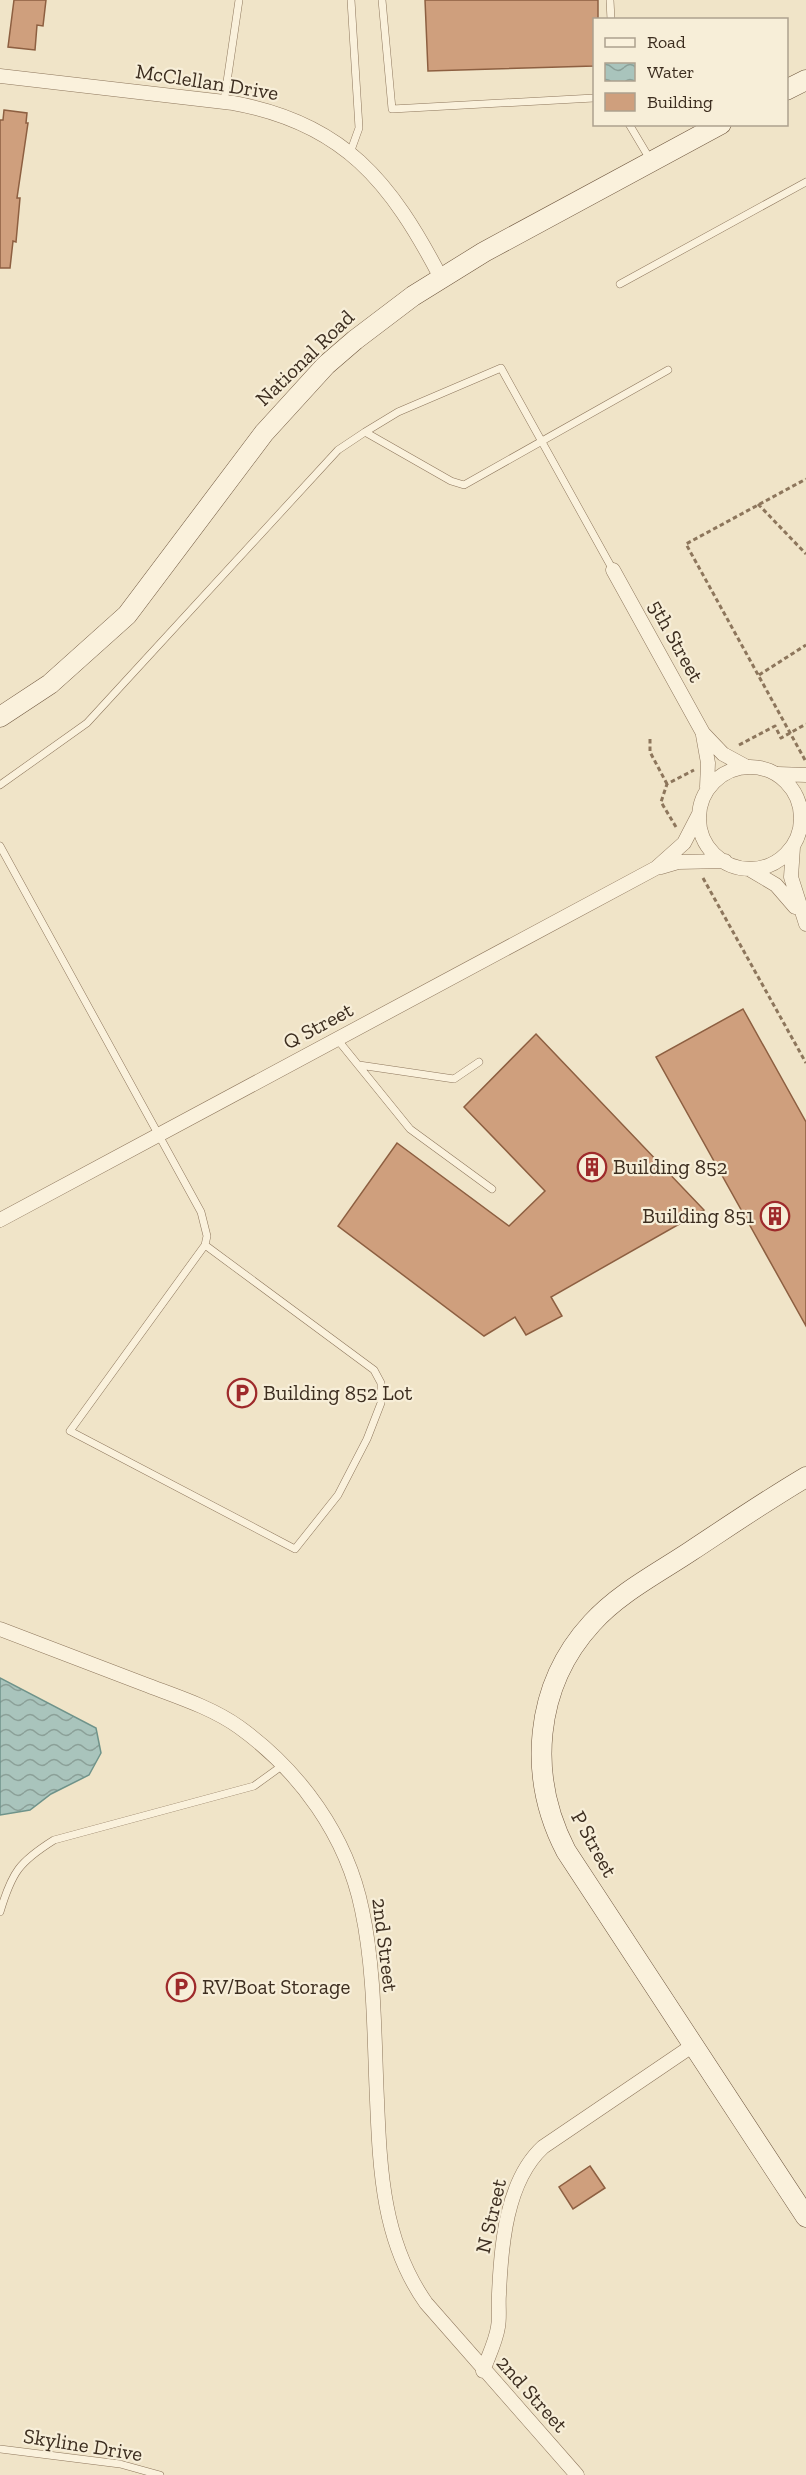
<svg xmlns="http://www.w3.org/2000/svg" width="806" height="2475" font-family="'Zilla Slab',serif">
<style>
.water{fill:url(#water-waves);stroke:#6f938a;stroke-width:1.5}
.building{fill:#cf9f7d;stroke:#8d5f41;stroke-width:1.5}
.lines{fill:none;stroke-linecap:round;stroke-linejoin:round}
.lane-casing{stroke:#8d765c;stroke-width:8}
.street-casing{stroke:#8d765c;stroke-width:15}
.secondary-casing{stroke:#6f573f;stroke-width:21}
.path{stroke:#8d765c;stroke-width:3;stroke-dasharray:4.5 3;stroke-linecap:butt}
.lane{stroke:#faf1dc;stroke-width:7}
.street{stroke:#faf1dc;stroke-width:14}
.secondary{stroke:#faf1dc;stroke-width:20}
.labels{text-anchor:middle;stroke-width:4.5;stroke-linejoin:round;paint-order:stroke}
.street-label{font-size:21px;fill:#3d2e20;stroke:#f7eed8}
.poi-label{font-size:21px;fill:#3d2e20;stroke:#f7eed8;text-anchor:start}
</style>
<defs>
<pattern id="water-waves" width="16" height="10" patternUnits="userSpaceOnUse" patternTransform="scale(1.5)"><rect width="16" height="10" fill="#a9c4bc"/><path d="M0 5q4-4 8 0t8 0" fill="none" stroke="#8ba098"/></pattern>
</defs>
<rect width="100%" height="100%" fill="#f0e4c8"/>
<path class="water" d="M0 1678 96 1728 101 1753 89 1775 51 1794 30 1810 0 1815Z"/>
<path class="building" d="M14 0H46L43 26 37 25 35 50 8 47Z
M425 0H598V20H594V66L428 71Z
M4 110 27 113 26 123H28L17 198H20L16 242 13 241 10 268H0V120H3Z
M743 1009 806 1122V1326L656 1057Z
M536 1034 704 1210 551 1297 562 1316 526 1335 515 1317 484 1336 338 1226 397 1143 509 1226 545 1191 464 1107Z
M590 2166 605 2188 573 2209 559 2187Z"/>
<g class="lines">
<g class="lane-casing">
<path id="lane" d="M382 0 392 109 594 98
M610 0 611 20
M224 102 239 0
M629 124 651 161
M350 153 359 128 351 0
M620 284 806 182
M365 432 398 412 501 368 613 570
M0 785 87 723 338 450 365 432 451 481 464 485 668 370
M0 846 201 1212 207 1236 205 1245 70 1431 295 1549 338 1495 367 1439 381 1403V1383L374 1370 205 1245
M337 1039 410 1129 492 1189
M359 1065 454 1079 479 1062
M0 1912C12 1872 19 1862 54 1840L254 1786 283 1765
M0 2449 120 2464 160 2475"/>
</g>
<g class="street-casing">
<path id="street" d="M0 76 233 103C344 123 391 182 441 278
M613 570 703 733 723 754 747 767
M703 735 708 763 707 787
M699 818a51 51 0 1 1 102 0a51 51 0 1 1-102 0Z
M778 774 806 775
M793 847 791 877 806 924
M661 867 678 862 725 861
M749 869 776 885 795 907
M0 1220 656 868 684 843 699 814
M0 1629C48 1647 96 1666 144 1684 175 1696 211 1707 239 1727 300 1771 347 1836 362 1910 375 1971 374 2037 377 2100 380 2172 383 2242 426 2303L577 2475
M483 2371C488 2357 496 2341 498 2327 500 2316 498 2305 499 2294 501 2246 506 2181 543 2147L692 2046"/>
</g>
<g class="secondary-casing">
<path id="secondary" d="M786 90 806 80
M0 717 50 684 127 615 264 433 326 365 355 340 413 296 484 252 721 124
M806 1477C767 1500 729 1526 691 1551 658 1573 619 1593 592 1623 534 1686 527 1776 566 1851L806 2217"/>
</g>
<path class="path" d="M758 504 806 554
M759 675 806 645
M650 739V752L667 784
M739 745 775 726 781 738 806 724
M805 760 686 544 806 479
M676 827 661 802 667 784 694 770
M703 878 806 1063"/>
<use href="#lane" class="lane"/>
<use href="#street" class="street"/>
<use href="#secondary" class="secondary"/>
</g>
<defs>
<g id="building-ring" transform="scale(1.5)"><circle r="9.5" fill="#f7eed8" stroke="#9e2a2b" stroke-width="1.5"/><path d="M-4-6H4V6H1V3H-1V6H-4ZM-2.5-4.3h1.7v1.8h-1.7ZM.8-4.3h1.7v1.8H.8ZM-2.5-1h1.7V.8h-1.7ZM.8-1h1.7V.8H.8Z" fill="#9e2a2b"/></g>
<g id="parking-ring" transform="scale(1.5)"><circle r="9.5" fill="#f7eed8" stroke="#9e2a2b" stroke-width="1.5"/><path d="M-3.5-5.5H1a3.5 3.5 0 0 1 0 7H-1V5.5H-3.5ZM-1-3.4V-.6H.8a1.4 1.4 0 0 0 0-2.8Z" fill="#9e2a2b"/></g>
</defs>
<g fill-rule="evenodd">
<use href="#building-ring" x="592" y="1167"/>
<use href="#building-ring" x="775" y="1216"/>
<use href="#parking-ring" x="242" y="1393"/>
<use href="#parking-ring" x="181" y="1987"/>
</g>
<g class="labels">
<g class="street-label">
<text transform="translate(207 82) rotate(9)" y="7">McClellan Drive</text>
<text transform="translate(305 358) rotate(-44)" y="7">National Road</text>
<text transform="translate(676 641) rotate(61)" y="7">5th Street</text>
<text transform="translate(318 1026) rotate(-28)" y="7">Q Street</text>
<text transform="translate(594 1844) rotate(61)" y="7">P Street</text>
<text transform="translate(385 1945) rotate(83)" y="7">2nd Street</text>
<text transform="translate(491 2216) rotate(-77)" y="7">N Street</text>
<text transform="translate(532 2394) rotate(48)" y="7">2nd Street</text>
<text transform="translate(83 2445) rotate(9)" y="7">Skyline Drive</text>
</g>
<g class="poi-label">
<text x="613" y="1174">Building 852</text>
<text x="754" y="1223" text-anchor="end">Building 851</text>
<text x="263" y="1400">Building 852 Lot</text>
<text x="202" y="1994">RV/Boat Storage</text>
</g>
</g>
<rect x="593" y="18" width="195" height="108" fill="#f7eed8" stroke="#ada18e" stroke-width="1.5"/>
<rect x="605" y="38" width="30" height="9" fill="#faf1dc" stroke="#ada18e" stroke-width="1.5"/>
<text x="647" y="48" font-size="18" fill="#3d2e20">Road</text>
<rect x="605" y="63" width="30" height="18" fill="url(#water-waves)" stroke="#ada18e" stroke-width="1.5"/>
<text x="647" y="78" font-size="18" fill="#3d2e20">Water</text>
<rect x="605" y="93" width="30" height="18" fill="#cf9f7d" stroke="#ada18e" stroke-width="1.5"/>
<text x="647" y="108" font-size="18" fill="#3d2e20">Building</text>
</svg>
